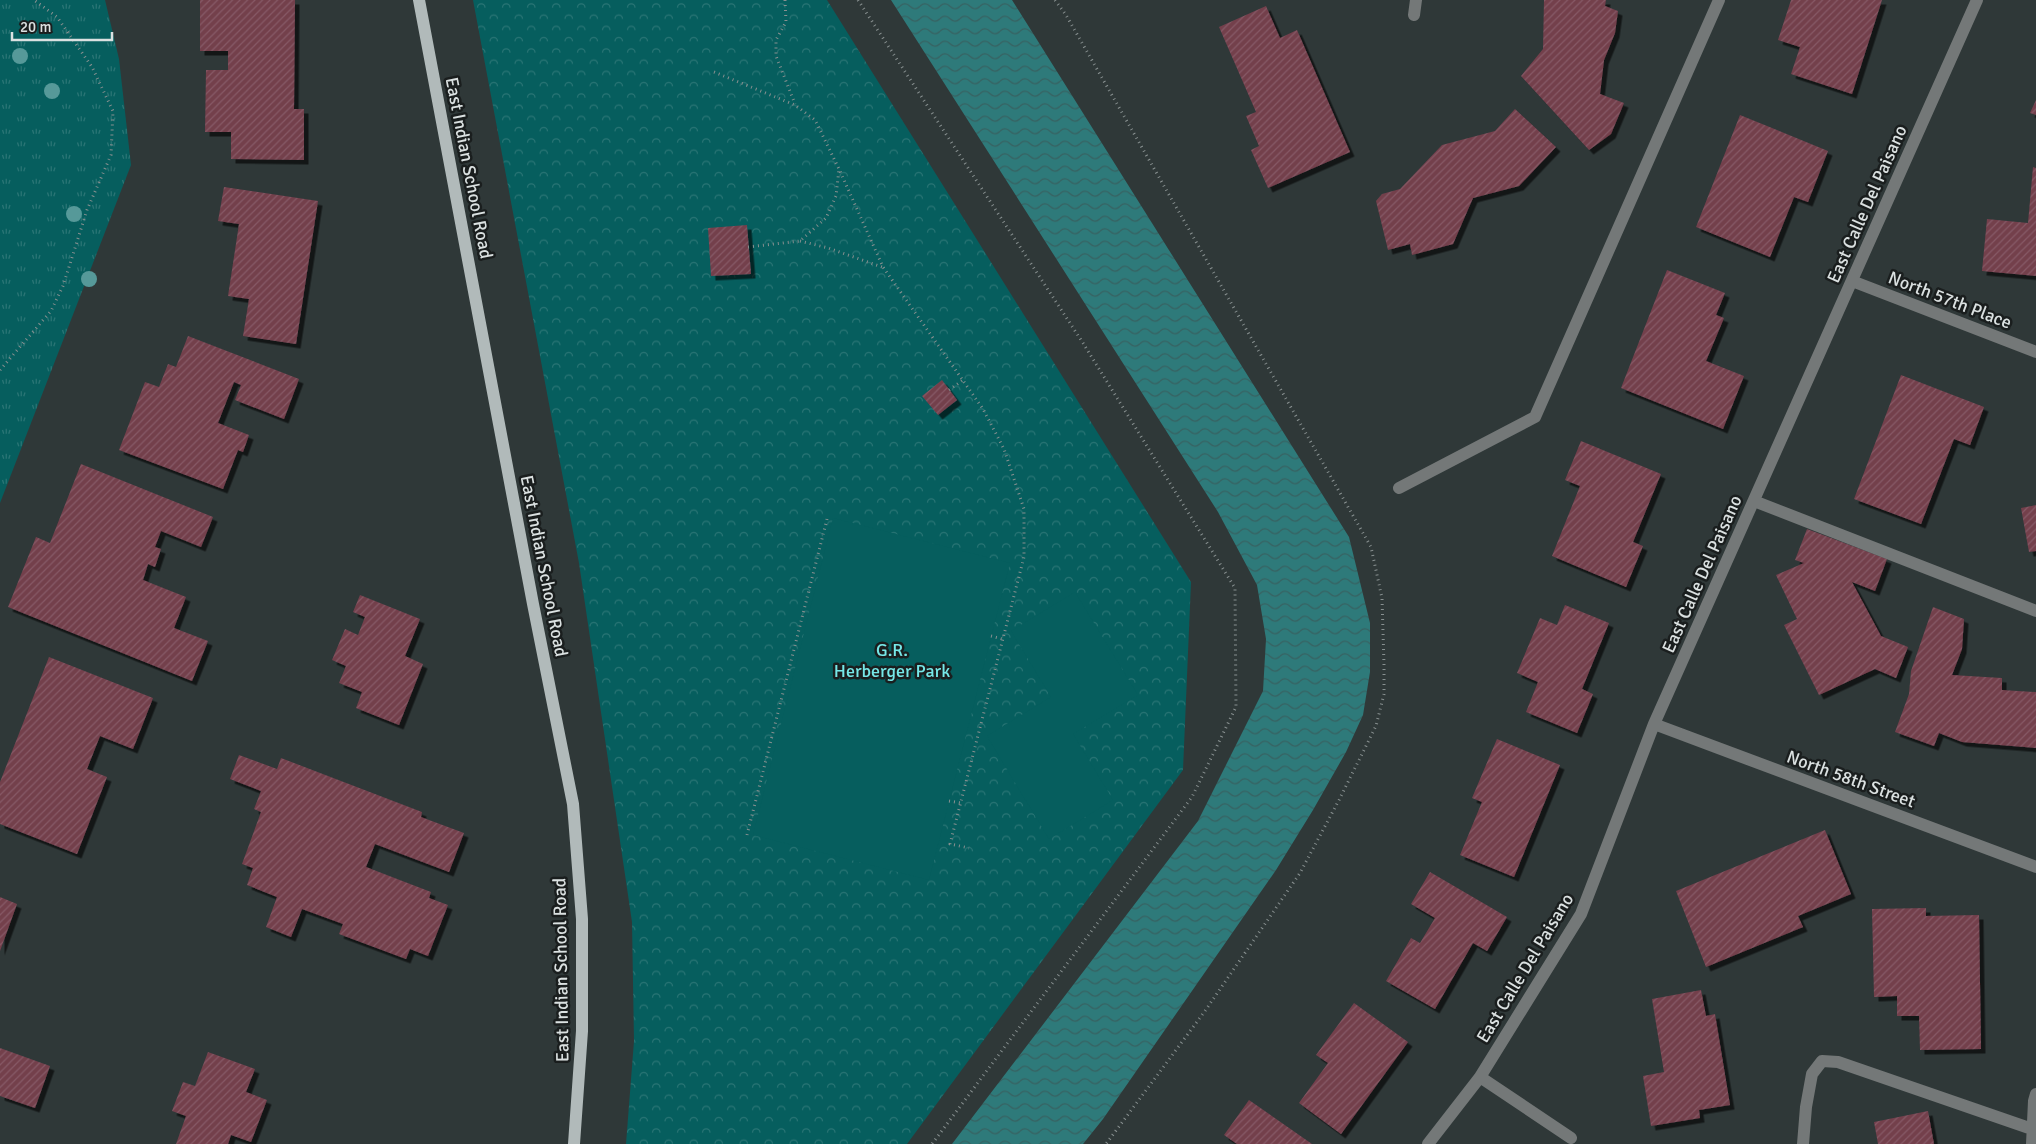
<svg xmlns="http://www.w3.org/2000/svg" width="2036" height="1144" font-family="Signika,sans-serif">
<style>
.grass{fill:url(#grass-tufts)}
.park{fill:url(#park-crowns)}
.pitch{fill:#065e5e}
.water{fill:url(#water-waves)}
.building{fill:url(#building-hatch);filter:url(#shadow)}
.lines{fill:none;stroke-linecap:round;stroke-linejoin:round}
.path{stroke:#889090;stroke-width:3;stroke-dasharray:1 4;stroke-linecap:butt}
.minor{stroke:#747878;stroke-width:12}
.major{stroke:#b1baba;stroke-width:12}
.tree{fill:#569999}
.labels{text-anchor:middle;stroke-width:5;stroke-linejoin:round;paint-order:stroke}
.street-label{font-size:18px;fill:#dbe1e1;stroke:#1a1e1e}
.park-label{font-size:18px;fill:#76e8e8;stroke:#1a1e1e}
</style>
<defs>
<pattern id="grass-tufts" width="24" height="20" patternUnits="userSpaceOnUse" patternTransform="scale(1.25)"><rect width="24" height="20" fill="#065e5e"/><path d="M3 7l-1-3M5 7V3M7 7l1-3M15 17l-1-3M17 17v-4M19 17l1-3" fill="none" stroke="#2a7575"/></pattern>
<pattern id="park-crowns" width="20" height="18" patternUnits="userSpaceOnUse" patternTransform="scale(1.25)"><rect width="20" height="18" fill="#065e5e"/><path d="M2 6a3 3 0 1 1 6 0M12 15a3 3 0 1 1 6 0" fill="none" stroke="#2a7575"/></pattern>
<pattern id="water-waves" width="16" height="10" patternUnits="userSpaceOnUse" patternTransform="scale(1.25)"><rect width="16" height="10" fill="#2e7a7a"/><path d="M0 5q4-4 8 0t8 0" fill="none" stroke="#376262"/></pattern>
<pattern id="building-hatch" width="6" height="6" patternUnits="userSpaceOnUse" patternTransform="scale(1.25)"><rect width="6" height="6" fill="#733f4c"/><path d="M-1 1l2-2M0 6l6-6M5 7l2-2" fill="none" stroke="#865a66"/></pattern>
<filter id="shadow"><feDropShadow dx="4.5" dy="4.5" stdDeviation="0" flood-color="#0009"/></filter>
</defs>
<rect width="100%" height="100%" fill="#2f3838"/>
<path class="grass" d="M0 0H105L119 59 131 165 0 503Z"/>
<path class="park" d="M473 0H827L1191 582 1183 770 907 1144H626L634 1041 632 922 579 563Z"/>
<path class="pitch" d="M833 518 1010 563 929 880 753 835Z
M1075 592 1138 695 1073 734 1113 800 1049 839 987 736 1051 697 1011 631Z"/>
<path class="water" d="M891 0H1012L1349 537 1370 623V672L1363 715 1346 752 1313 810 1276 870 1103 1119 1083 1144H952L1198 821 1263 691 1266 639 1257 585 1218 512Z"/>
<path class="building" d="M200 0H295L294 109H304V160L231 159V132H205L206 70H228V51H200Z
M1544 0H1606L1605 6 1618 11 1615 33 1604 60 1600 94 1624 103 1611 134 1589 150 1521 76 1543 49Z
M1791 0H1882L1852 94 1791 74 1800 47 1778 40Z
M1266 6 1280 38 1297 30 1350 152 1268 188 1251 150 1259 146 1246 116 1256 112 1219 27Z
M2036 100V115L2030 113Z
M1515 109 1556 147 1519 186 1473 198 1453 244 1412 255 1410 244 1388 250 1376 201 1382 194 1400 189 1442 145 1495 131Z
M1740 115 1828 151 1808 202 1794 197 1770 257 1696 227Z
M2033 167 2036 168V276L1982 271 1987 219 2028 223Z
M224 187 318 201 296 344 243 336 249 299 228 296 239 224 218 221Z
M747 225 751 274 711 276 708 228Z
M1667 270 1725 293 1716 315 1724 318 1706 361 1744 376 1723 429 1621 388Z
M188 336 299 379 284 419 235 400 241 385 234 382 218 423 249 435 243 452 238 450 223 489 119 450 145 382 159 387 168 364 176 367Z
M1901 375 1984 407 1970 445 1954 439 1921 524 1854 499Z
M942 380 957 400 938 415 922 396Z
M1581 441 1661 474 1633 542 1643 546 1626 587 1552 556 1580 486 1565 480Z
M81 464 213 517 201 547 161 531 155 547 161 549 155 567 148 564 143 580 186 597 174 628 208 641 192 681 8 607 36 537 50 543Z
M2036 505V551L2029 552 2021 508Z
M1807 529 1887 559 1875 591 1852 582 1881 636 1908 647 1896 678 1875 669 1819 695 1784 625 1797 619 1776 575 1804 563 1795 560Z
M360 595 420 619 405 656 423 664 399 725 356 708 362 692 339 683 346 666 332 660 345 629 358 635 365 617 353 612Z
M1565 605 1609 623 1582 689 1593 694 1577 733 1526 712 1538 682 1517 673 1540 618 1557 625Z
M1933 607 1964 619 1962 649 1952 675 2002 678V690L2036 692V748L1962 742 1939 733 1934 746 1895 732 1909 694 1911 671Z
M49 657 153 698 133 749 100 736 87 769 107 777 77 854 0 824V782Z
M1497 739 1560 765 1514 877 1460 855 1482 802 1472 798Z
M239 755 277 769 281 758 422 812 421 817 464 833 449 872 375 844 366 867 431 892 429 898 448 905 428 956 410 949 406 959 339 934 343 924 302 909 291 937 266 927 277 897 247 885 253 868 242 864 261 812 254 809 261 791 230 779Z
M1825 830 1851 894 1798 916 1803 927 1706 967 1676 891Z
M1430 872 1507 917 1487 951 1473 943 1435 1009 1386 981 1411 938 1420 943 1435 918 1411 904Z
M0 897 17 904 0 951Z
M1926 908V916L1979 915 1981 1049 1920 1050 1919 1016H1897V996L1874 997 1872 909Z
M1701 990 1706 1016 1715 1014 1730 1105 1699 1110 1700 1118 1651 1126 1643 1076 1664 1072 1652 999Z
M1354 1003 1408 1042 1341 1134 1299 1103 1328 1063 1316 1055Z
M0 1048 50 1066 35 1108 0 1096Z
M208 1052 255 1069 246 1092 267 1100 251 1142 231 1135 228 1144H176L186 1116 172 1111 183 1082 195 1086Z
M1249 1100 1312 1144H1237L1224 1135Z
M1928 1111 1934 1144H1878L1874 1122Z"/>
<g class="lines">
<path class="path" d="M785 0 786 22 776 40V56L795 104
M858 0 1083 343 1235 588 1236 707 1192 797 932 1144
M1055 0 1066 15 1371 547 1382 598 1384 665V694L1376 726 1339 800 1300 873 1205 1011 1106 1144
M714 72 795 105 815 120 839 169 883 267 983 409 1004 449 1024 509V557L950 844 969 848
M800 241 828 248 882 267
M748 247 800 241 826 218 836 196 839 169
M0 370 51 311 63 286 87 210 111 155 113 111 92 67 57 17 34 0
M949 390 963 380
M991 636 1002 639
M949 801 961 803
M747 835 827 519"/>
<path class="minor" d="M1414 15 1416 0
M1852 281 2036 352
M1399 488 1535 417 1719 0
M1754 501 2036 611
M1654 724 2036 867
M1480 1077 1571 1138
M1428 1144 1480 1077 1581 914 1654 724 1977 0
M1803 1144 1806 1107 1812 1074 1822 1061 1838 1062 2032 1129
M2032 1144 2034 1101 2036 1094"/>
<path class="major" d="M419 0 533 604 573 804 582 919V1031L574 1144"/>
</g>
<g class="tree">
<circle cx="20" cy="56" r="8"/>
<circle cx="52" cy="91" r="8"/>
<circle cx="74" cy="214" r="8"/>
<circle cx="89" cy="279" r="8"/>
</g>
<g class="labels">
<g class="street-label">
<text transform="translate(469 168) rotate(79)" y="6">East Indian School Road</text>
<text transform="translate(1867 204) rotate(-66)" y="6">East Calle Del Paisano</text>
<text transform="translate(1950 300) rotate(21)" y="6">North 57th Place</text>
<text transform="translate(544 566) rotate(79)" y="6">East Indian School Road</text>
<text transform="translate(1702 574) rotate(-66)" y="6">East Calle Del Paisano</text>
<text transform="translate(1851 779) rotate(20)" y="6">North 58th Street</text>
<text transform="translate(1525 968) rotate(-59)" y="6">East Calle Del Paisano</text>
<text transform="translate(561 970) rotate(-91)" y="6">East Indian School Road</text>
</g>
<g class="park-label">
<text x="892" y="656">G.R.<tspan x="892" dy="21">Herberger Park</tspan></text>
</g>
</g>
<path d="M12 32v8h100v-8" fill="none" stroke="#dbe1e1" stroke-width="2.5"/>
<text x="20" y="32" font-size="15" fill="#dbe1e1" stroke="#1a1e1e" stroke-width="4" paint-order="stroke">20 m</text>
</svg>
